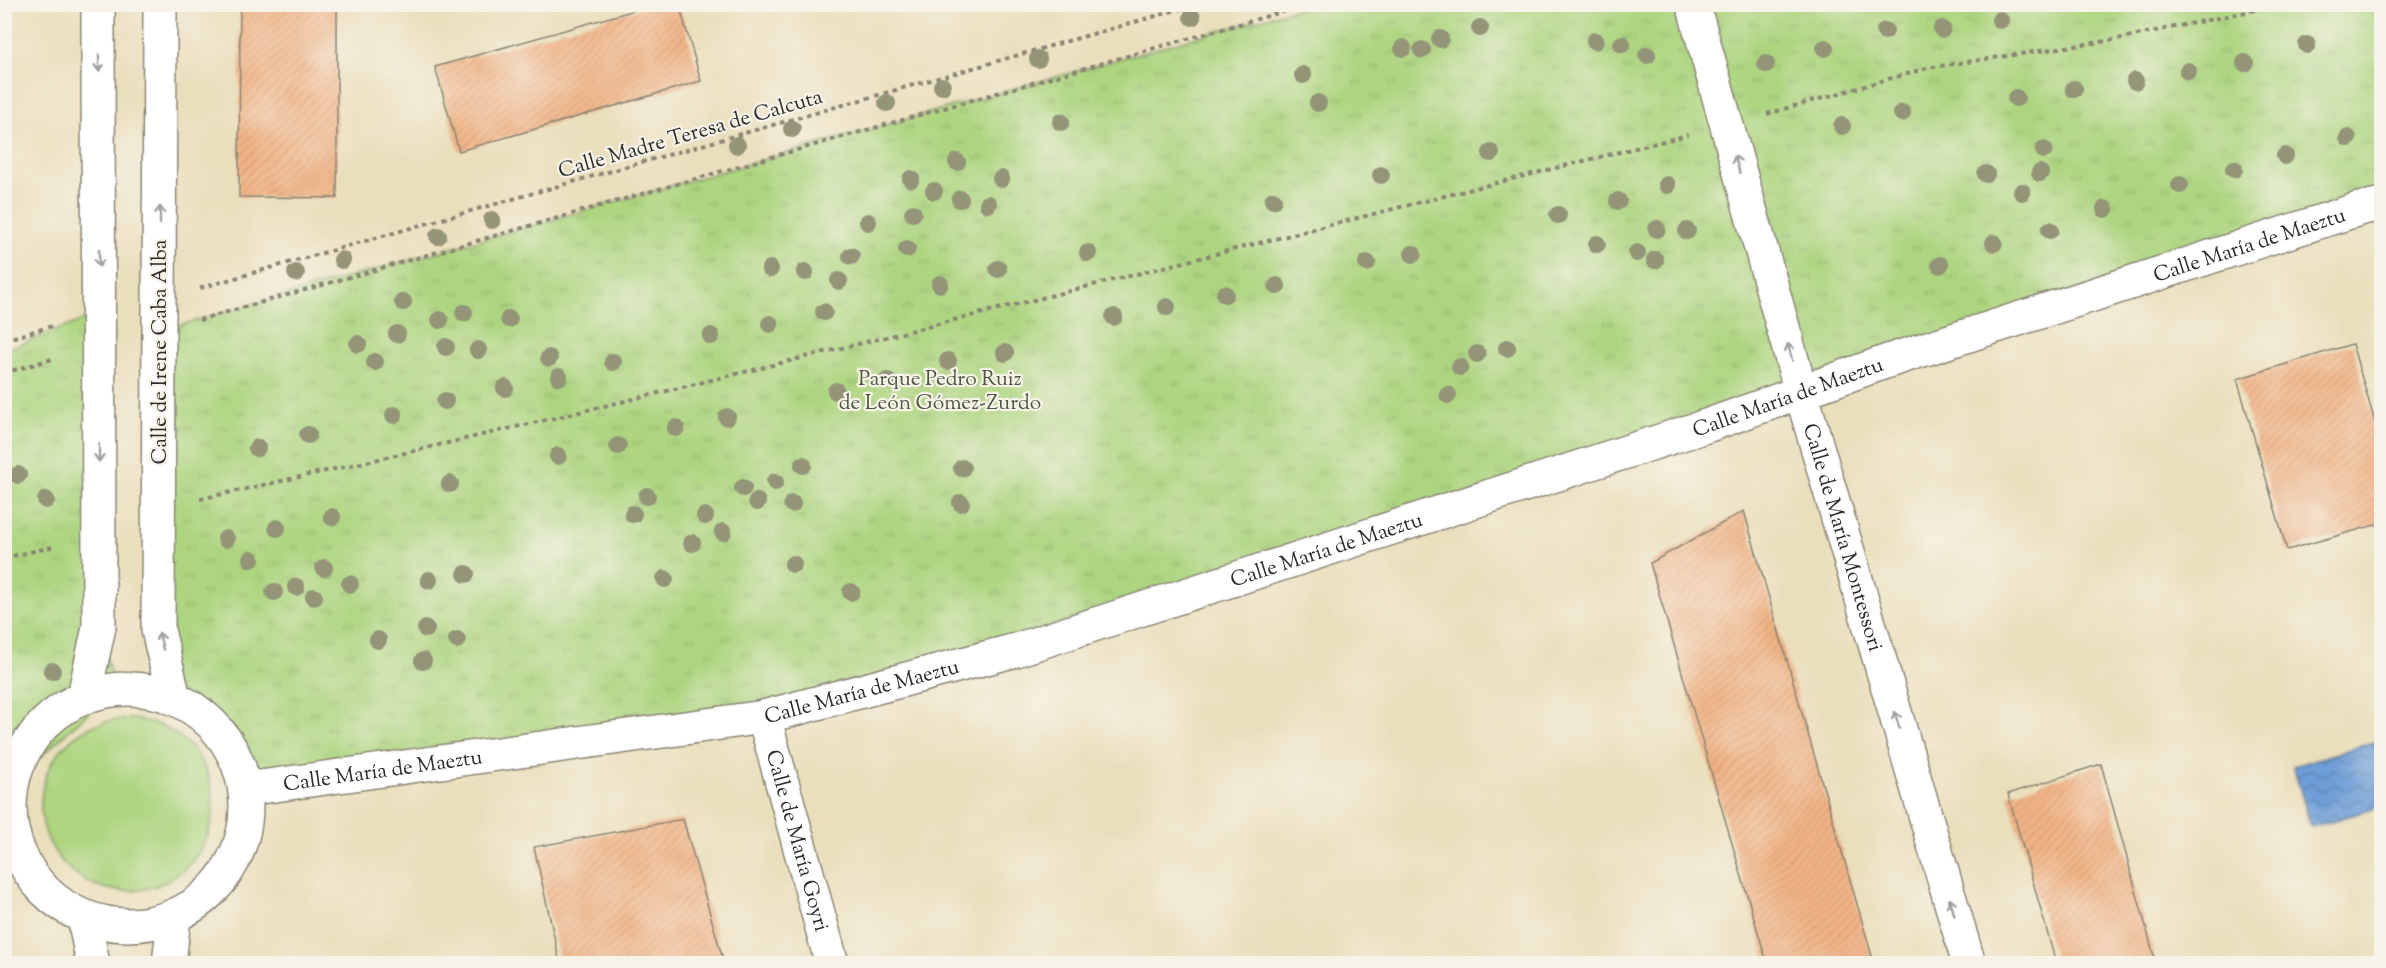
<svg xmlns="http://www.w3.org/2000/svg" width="2386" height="968" font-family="'Sorts Mill Goudy',serif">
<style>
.green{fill:#add580;stroke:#6c8056;stroke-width:1.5}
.park{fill:url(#park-tufts);stroke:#6c8056;stroke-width:1.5}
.water{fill:url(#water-waves);stroke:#4c6481;stroke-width:1.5}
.building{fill:url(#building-hatch)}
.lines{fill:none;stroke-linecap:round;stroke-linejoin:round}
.minor-casing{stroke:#8a8574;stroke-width:36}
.path{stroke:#8a8574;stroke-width:4;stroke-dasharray:4.5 4.5;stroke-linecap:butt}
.minor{stroke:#fff;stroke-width:33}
.tree{fill:#939478}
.oneway{stroke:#a0a0a0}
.labels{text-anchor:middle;stroke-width:4.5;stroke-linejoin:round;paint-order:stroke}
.street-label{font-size:21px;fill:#2b2b2b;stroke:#f7f3e8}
.park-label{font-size:21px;fill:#4c5640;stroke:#f7f3e8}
</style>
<defs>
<pattern id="park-tufts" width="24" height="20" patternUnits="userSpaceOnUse" patternTransform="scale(1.5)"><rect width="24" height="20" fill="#add580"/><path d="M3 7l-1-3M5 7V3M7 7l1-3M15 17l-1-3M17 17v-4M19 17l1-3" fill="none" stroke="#95b76f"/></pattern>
<pattern id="water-waves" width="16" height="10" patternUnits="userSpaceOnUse" patternTransform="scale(1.5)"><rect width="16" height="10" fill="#6d9ed7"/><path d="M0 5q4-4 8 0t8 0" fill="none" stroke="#5a81af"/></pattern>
<pattern id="building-hatch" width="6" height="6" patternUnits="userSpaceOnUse" patternTransform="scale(1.5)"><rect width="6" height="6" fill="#f2b485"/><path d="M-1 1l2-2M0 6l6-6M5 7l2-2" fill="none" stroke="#d09b73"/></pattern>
</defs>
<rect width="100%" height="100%" fill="#f7f3e8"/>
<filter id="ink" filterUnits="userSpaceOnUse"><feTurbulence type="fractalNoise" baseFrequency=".0167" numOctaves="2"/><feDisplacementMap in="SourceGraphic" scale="12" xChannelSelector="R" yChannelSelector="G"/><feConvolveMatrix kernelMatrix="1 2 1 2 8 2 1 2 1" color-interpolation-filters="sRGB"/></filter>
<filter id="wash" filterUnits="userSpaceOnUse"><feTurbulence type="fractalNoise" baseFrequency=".008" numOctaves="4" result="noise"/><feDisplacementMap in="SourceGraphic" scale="24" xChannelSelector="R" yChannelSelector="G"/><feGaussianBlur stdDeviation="1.35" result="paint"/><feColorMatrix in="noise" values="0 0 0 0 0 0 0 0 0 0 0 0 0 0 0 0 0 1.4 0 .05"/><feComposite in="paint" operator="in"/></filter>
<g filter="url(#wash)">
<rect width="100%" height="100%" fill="#eadfbc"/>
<path class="green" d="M41 805a86 86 0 1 1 172 0a86 86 0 1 1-172 0Z"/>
<path class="park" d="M1310 5H2381V204L764 717 246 789 208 719 144 690 159 331Z
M99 314V627L114 689 12 783 10 821 5 822V350Z"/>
<path class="water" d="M2381 740V807L2311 827 2293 766Z"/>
<g id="blocks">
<path class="building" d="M240 4H337V198L239 197Z
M656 4H679L701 81 459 151 435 67Z
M2352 344 2382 446V523L2287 550 2237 379Z
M1744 511 1874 963H1767L1650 563Z
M2101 764 2156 963H2056L2008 794Z
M683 819 724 963H560L534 847Z"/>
</g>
</g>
<g filter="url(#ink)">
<use href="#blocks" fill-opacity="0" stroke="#8a8574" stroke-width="1.5"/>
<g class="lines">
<g class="minor-casing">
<g id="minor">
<path d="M160 4 158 630 174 698"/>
<path id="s1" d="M1693 4 1801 392 1969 964"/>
<circle cx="128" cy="807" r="118"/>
<path d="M84 696 99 627 98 4"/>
<path id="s2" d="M764 717 832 964"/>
<path id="s3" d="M246 789 764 717 1016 650 1709 425 1888 361 2359 209 2382 204"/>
<path d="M84 917 93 964"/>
<path d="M169 964 174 917"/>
</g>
</g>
<path class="path" d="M1767 114 1927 68 2113 40 2284 4
M200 288 1198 4
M199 320 1310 4
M4 340 56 325
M4 373 56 358
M200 499C699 390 1192 258 1688 135
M4 558 56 546"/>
<use href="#minor" class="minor"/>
</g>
<g class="tree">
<circle cx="1192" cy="17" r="9"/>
<circle cx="2000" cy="20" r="9"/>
<circle cx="1480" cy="28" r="9"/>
<circle cx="1942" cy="29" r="9"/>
<circle cx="1885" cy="31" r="9"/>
<circle cx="1440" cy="39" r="9"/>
<circle cx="1595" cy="41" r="9"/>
<circle cx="1622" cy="44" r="9"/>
<circle cx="2307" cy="45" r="9"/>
<circle cx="1403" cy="48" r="9"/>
<circle cx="1825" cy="48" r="9"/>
<circle cx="1422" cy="50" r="9"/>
<circle cx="1647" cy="55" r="9"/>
<circle cx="1038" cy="59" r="9"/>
<circle cx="2245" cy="63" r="9"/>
<circle cx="1766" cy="64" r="9"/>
<circle cx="2188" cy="71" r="9"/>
<circle cx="1303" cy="75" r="9"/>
<circle cx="2135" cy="81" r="9"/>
<circle cx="942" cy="86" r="9"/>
<circle cx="2074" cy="89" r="9"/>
<circle cx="2016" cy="98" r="9"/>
<circle cx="887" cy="103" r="9"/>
<circle cx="1318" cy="103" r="9"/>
<circle cx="1902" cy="113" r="9"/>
<circle cx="1061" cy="122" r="9"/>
<circle cx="1842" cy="126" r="9"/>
<circle cx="792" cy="129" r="9"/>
<circle cx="2348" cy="138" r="9"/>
<circle cx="737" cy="145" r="9"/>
<circle cx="2044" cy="150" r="9"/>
<circle cx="1491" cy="153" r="9"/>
<circle cx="2285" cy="156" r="9"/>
<circle cx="957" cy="162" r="9"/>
<circle cx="2234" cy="169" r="9"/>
<circle cx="2040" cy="173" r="9"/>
<circle cx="1986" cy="174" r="9"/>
<circle cx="1381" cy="175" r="9"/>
<circle cx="911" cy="179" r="9"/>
<circle cx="1001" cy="179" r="9"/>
<circle cx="1667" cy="185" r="9"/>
<circle cx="2180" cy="185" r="9"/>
<circle cx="934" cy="191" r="9"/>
<circle cx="2022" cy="192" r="9"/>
<circle cx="960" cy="199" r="9"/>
<circle cx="1273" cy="200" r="9"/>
<circle cx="1618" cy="201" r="9"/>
<circle cx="988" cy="204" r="9"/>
<circle cx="2105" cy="209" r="9"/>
<circle cx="913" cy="213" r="9"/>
<circle cx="1558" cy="215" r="9"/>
<circle cx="492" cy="220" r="9"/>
<circle cx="868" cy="222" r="9"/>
<circle cx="1657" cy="229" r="9"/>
<circle cx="2050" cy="230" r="9"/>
<circle cx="1687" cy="231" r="9"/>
<circle cx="438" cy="236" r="9"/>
<circle cx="1994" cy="243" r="9"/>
<circle cx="1597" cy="244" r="9"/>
<circle cx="907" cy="249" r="9"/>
<circle cx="1088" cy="253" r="9"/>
<circle cx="1637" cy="253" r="9"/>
<circle cx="1413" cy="254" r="9"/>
<circle cx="851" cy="256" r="9"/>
<circle cx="342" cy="260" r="9"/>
<circle cx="1655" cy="260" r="9"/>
<circle cx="1367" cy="263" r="9"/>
<circle cx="1940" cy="265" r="9"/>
<circle cx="770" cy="269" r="9"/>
<circle cx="998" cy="269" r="9"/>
<circle cx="805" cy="272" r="9"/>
<circle cx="296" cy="273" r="9"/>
<circle cx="839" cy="281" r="9"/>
<circle cx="940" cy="284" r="9"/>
<circle cx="1277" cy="286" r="9"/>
<circle cx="1225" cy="294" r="9"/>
<circle cx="403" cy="302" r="9"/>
<circle cx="1167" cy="307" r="9"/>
<circle cx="824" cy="312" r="9"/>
<circle cx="464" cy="313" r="9"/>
<circle cx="1114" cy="317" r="9"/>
<circle cx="509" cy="319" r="9"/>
<circle cx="440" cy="320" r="9"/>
<circle cx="770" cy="324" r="9"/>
<circle cx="397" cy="334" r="9"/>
<circle cx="711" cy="336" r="9"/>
<circle cx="358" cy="344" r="9"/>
<circle cx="446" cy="347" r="9"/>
<circle cx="1507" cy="348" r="9"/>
<circle cx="478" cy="350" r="9"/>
<circle cx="1005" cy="353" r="9"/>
<circle cx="1477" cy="354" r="9"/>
<circle cx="549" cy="358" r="9"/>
<circle cx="948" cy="361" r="9"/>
<circle cx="375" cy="362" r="9"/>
<circle cx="613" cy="362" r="9"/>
<circle cx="1460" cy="367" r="9"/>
<circle cx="559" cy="377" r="9"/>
<circle cx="887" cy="381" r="9"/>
<circle cx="505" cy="388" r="9"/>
<circle cx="836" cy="391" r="9"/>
<circle cx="1448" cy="395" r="9"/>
<circle cx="445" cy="401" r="9"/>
<circle cx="394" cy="415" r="9"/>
<circle cx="727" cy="417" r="9"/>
<circle cx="676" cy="428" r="9"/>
<circle cx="308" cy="435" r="9"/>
<circle cx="618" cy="446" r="9"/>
<circle cx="257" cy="448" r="9"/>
<circle cx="558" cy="456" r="9"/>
<circle cx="803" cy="465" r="9"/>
<circle cx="962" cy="468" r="9"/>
<circle cx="18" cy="475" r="9"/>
<circle cx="775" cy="482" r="9"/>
<circle cx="450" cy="484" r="9"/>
<circle cx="743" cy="488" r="9"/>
<circle cx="647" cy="496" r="9"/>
<circle cx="46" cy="500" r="9"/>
<circle cx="757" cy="502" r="9"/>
<circle cx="961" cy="503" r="9"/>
<circle cx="792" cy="504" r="9"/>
<circle cx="633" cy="514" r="9"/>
<circle cx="705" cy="516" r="9"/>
<circle cx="332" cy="517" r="9"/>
<circle cx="277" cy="528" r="9"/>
<circle cx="723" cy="532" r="9"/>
<circle cx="226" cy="539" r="9"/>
<circle cx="692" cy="543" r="9"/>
<circle cx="251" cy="559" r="9"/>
<circle cx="793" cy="564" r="9"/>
<circle cx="324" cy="568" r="9"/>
<circle cx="466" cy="574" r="9"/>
<circle cx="665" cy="579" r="9"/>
<circle cx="429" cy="580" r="9"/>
<circle cx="350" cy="584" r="9"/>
<circle cx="296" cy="587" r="9"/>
<circle cx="274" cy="592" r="9"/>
<circle cx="851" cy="592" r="9"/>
<circle cx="314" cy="597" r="9"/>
<circle cx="426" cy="629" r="9"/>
<circle cx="378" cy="640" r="9"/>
<circle cx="457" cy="640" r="9"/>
<circle cx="423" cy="661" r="9"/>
<circle cx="52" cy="671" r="9"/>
</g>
<defs><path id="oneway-shaft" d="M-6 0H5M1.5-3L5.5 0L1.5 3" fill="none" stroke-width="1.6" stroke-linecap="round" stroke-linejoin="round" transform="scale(1.5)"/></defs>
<g class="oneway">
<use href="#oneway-shaft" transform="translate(99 63) rotate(90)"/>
<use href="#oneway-shaft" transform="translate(1737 164) rotate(-106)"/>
<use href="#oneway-shaft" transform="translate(160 215) rotate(-90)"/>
<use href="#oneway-shaft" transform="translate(99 258) rotate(90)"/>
<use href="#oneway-shaft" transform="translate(1790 352) rotate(-105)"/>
<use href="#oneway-shaft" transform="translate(99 453) rotate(90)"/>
<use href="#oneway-shaft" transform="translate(161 641) rotate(-103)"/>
<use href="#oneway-shaft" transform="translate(1897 720) rotate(-106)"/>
<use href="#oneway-shaft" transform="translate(1952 907) rotate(-106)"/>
</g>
</g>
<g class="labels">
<g class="street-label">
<text transform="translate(690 133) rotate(-16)" y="7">Calle Madre Teresa de Calcuta</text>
<text dy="7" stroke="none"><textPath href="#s3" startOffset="2082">Calle María de Maeztu</textPath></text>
<text transform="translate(159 352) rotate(-90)" y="7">Calle de Irene Caba Alba</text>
<text dy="7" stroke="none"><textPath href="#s3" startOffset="1596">Calle María de Maeztu</textPath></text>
<text dy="7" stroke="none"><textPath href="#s1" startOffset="554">Calle de María Montessori</textPath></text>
<text dy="7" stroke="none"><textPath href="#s3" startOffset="1110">Calle María de Maeztu</textPath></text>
<text dy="7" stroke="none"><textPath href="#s3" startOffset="624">Calle María de Maeztu</textPath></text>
<text dy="7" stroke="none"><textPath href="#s3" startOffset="138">Calle María de Maeztu</textPath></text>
<text dy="7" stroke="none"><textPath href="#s2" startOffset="128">Calle de María Goyri</textPath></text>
</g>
<g class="park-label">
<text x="940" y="385">Parque Pedro Ruiz<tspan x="940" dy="24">de León Gómez-Zurdo</tspan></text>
</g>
</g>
<rect width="2386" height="968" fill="none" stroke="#f7f3e8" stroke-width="24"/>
</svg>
